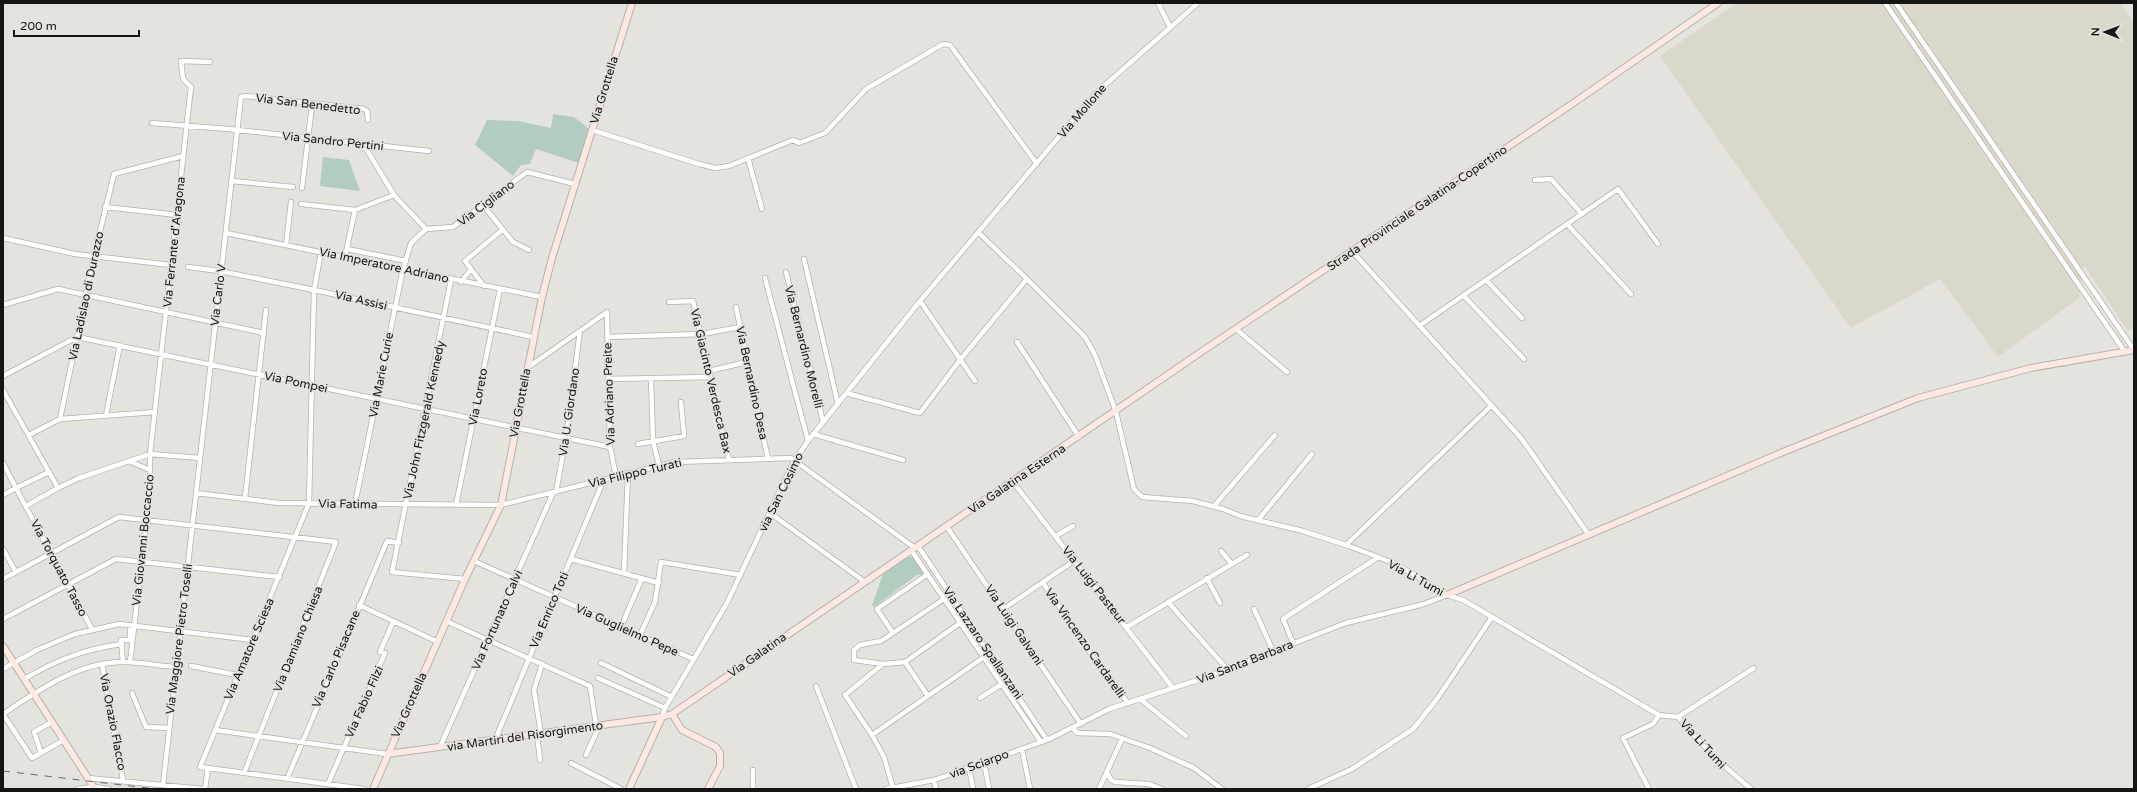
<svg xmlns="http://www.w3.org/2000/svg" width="2137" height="792" font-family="'Varela Round',sans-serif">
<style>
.built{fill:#dbd7ca}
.green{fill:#b2ccbf}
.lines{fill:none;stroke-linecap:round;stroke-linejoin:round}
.street-casing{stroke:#b3b2ac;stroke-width:6}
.secondary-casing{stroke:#b3b2ac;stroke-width:8}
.street{stroke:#fff;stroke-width:4.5}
.secondary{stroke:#fee8e2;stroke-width:6}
.rail{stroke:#6a6965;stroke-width:1;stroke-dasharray:7 7;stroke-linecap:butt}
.labels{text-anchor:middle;stroke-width:3.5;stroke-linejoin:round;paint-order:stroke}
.street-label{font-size:12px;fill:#151513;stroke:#e5e3dd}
</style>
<rect width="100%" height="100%" fill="#e5e3dd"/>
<path class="built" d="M1737 3H2121L2134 23V327L2128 331 2084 265 2079 298 1998 357 1940 279 1851 328 1660 56Z"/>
<path class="green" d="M553 114 574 117 589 129 579 163 536 149 530 164 521 165 513 176 475 145 487 120 518 121 551 128Z
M323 157 349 160 360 191 320 186Z
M908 557H913L924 574 917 575 874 607 872 605 883 574Z"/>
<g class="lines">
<g class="street-casing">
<path id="street" d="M1158 3 1170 27
M1885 3 2125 352
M1896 3 2134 350
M152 123 228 129 429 151
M592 130 699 164 716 168 729 166 793 140 799 143 825 133 866 89 943 44 950 45 1037 164
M364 145 394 195 426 229 453 227 527 172 575 184
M748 158 762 209
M1535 180 1551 179 1582 214
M232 181 293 187
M302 188 312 105
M301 204 355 210 394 195
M483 205 513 242 529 250
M105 207 177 215
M1567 224 1631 294
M226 233 542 297
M979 233 1027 279
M3 238 75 254 171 265
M286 245 291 202
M347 249 406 261
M1352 251 1521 438 1589 535
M345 257 355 210
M804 259 838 404
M188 267 220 271 314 290 533 337
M786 272 823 422
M765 278 808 441
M451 280 392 572 465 579
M1486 280 1522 318
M461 282 471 269
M484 286 465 261 502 230
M1464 296 1524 359
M920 301 975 381
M669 302 693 301 729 460
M3 305 58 289 264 333
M736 307 768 459
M607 312 610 447 616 476
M1419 326 1618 189 1658 244
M1236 329 1287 372
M607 337 702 334 740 327
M1017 342 1079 437
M527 368 607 312
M709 371 747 362
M3 376 77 337 610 447
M609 379 710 377
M651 379 653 441 659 465
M3 390 49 472
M846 393 920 413 960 360 1027 279 1085 337 1095 355 1116 412 1134 489 1142 497 1193 501 1223 509 1240 516 1303 531 1349 546 1396 564 1447 595 1463 600 1492 617 1659 715 1678 717 1714 757 1751 789
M106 415 120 345
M60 419 94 256 114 174 183 156
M813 434 903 460
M29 435 60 419 155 412
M638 444 684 436 681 402
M131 462 150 470
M3 463 16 488 3 495
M1013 482 1173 688
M58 488 79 478 150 454 200 458
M556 492 566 438 580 331
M196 493 279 503 501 505 675 462 791 458 915 548
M245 498 266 310
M355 504 403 269 411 243 426 229
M456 505 500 289
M26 506 58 488 49 472 16 488C41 535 66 582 92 629
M1214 506 1275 435
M770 513 865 582
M1258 520 1312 454
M947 527 1081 724
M1056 536 1073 526
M1346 545 1491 406
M918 546 1047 740
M3 549 16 572
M911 550 1041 742
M1221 551 1232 564
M571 559 659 583
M474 561 693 659
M624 573 628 473
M1207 578 1220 603
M3 579 119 517 336 542 244 773
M1043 583 1095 660 1128 703
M944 599 881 641 860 645 854 650V660L883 664 905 662 960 623
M1168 602 1227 669
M359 605 438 642
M1003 609 1074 561
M1254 609 1273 651
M3 619 116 559 280 577
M446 621 590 686 597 731 586 755
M621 627 642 578
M1127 627 1247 555
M893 633 877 609 928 574
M640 635 655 602 661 562 741 575
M1293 643 1283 619 1377 558
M123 662 121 640H130V625
M130 662 150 491V454L191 87 183 79 181 61 210 62
M905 662 928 696
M601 663 672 697
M102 664 123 780
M883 664 845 695 872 735 884 757 893 788
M191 666 237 675
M3 669 37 650 75 634 119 624 253 640
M598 678 665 708
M24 679C57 660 84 649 122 644
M816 686 856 789
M132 693 146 727 169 728
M980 698 1002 684
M1140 699 1186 736
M3 714C39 690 79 661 125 662 142 662 159 666 176 667
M3 714 32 758 64 740
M662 717 665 708 727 603 794 461 808 441 920 301 1096 93 1198 3
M1678 717 1754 668
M1073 728 1077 733 1110 734 1150 748 1194 768 1222 789
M215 730 387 754
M541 734 534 690 542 664
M537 735 540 760
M872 735 984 657
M495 740 604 479
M440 747 553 493
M1022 749 1030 789
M41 753 34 732 52 722
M984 762 989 789
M571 763 621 789
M969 767 973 789
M208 768 364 789
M753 770V789
M1107 772 1111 780 1115 782 1149 784 1162 789
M88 778 203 789
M287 779 387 541 399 543
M934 780 936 789
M328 784 385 653 380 652 393 622
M163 785 241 97 246 96 364 109 367 111 368 120
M77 789 94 787 109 789
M205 789 208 768 200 767 309 503 314 290 321 252
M886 789 934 780 1047 740 1109 709 1201 679 1346 623 1424 604 1447 595
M1099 789 1122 739
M1308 789 1352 769 1413 729 1437 699 1492 617
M1649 789 1623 738 1653 724 1659 715"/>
</g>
<g class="secondary-casing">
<path id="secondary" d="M1447 595 1783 452 1918 398 2031 368 2134 350
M3 646 95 789
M672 714 682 730 716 747 720 753V766L708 789
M387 754 662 717
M373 789 465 579 501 505 542 297 552 258 632 3
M629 789 662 717 672 714 1201 352 1572 104 1718 3"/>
</g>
<use href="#street" class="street"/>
<use href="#secondary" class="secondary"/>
<path class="rail" d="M3 771 156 789"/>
</g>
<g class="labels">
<g class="street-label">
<text transform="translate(604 90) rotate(-73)" y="4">Via Grottella</text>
<text transform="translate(308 104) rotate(7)" y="4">Via San Benedetto</text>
<text transform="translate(1082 111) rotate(-49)" y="4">Via Mollone</text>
<text transform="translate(333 141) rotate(6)" y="4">Via Sandro Pertini</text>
<text transform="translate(486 203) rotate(-37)" y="4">Via Cigliano</text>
<text transform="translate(1417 208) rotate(-34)" y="4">Strada Provinciale Galatina-Copertino</text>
<text transform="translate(174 242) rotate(-84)" y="4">Via Ferrante d'Aragona</text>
<text transform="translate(384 265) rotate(12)" y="4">Via Imperatore Adriano</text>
<text transform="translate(218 295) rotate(-83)" y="4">Via Carlo V</text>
<text transform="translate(86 296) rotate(-78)" y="4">Via Ladislao di Durazzo</text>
<text transform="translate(361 300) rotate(13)" y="4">Via Assisi</text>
<text transform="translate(804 347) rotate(76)" y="4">Via Bernardino Morelli</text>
<text transform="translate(381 375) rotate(-79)" y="4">Via Marie Curie</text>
<text transform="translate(711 381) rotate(77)" y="4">Via Giacinto Verdesca Bax</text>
<text transform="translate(296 382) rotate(12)" y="4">Via Pompei</text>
<text transform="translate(752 383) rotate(78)" y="4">Via Bernardino Desa</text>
<text transform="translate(609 394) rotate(-92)" y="4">Via Adriano Preite</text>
<text transform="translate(478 397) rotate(-79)" y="4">Via Loreto</text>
<text transform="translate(520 403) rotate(-79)" y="4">Via Grottella</text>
<text transform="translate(569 412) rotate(-82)" y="4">Via U. Giordano</text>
<text transform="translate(424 420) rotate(-78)" y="4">Via John Fitzgerald Kennedy</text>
<text transform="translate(635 473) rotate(-13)" y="4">Via Filippo Turati</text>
<text transform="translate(1017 479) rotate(-34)" y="4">Via Galatina Esterna</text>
<text transform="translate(781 492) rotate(-64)" y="4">via San Cosimo</text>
<text transform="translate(348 504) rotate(1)" y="4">Via Fatima</text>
<text transform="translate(143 540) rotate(-84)" y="4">Via Giovanni Boccaccio</text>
<text transform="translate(59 568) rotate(62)" y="4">Via Torquato Tasso</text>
<text transform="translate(1416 578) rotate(29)" y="4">Via Li Tumi</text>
<text transform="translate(1094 585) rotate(52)" y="4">Via Luigi Pasteur</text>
<text transform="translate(549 610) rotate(-67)" y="4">Via Enrico Toti</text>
<text transform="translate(497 620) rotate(-66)" y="4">Via Fortunato Calvi</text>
<text transform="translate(1014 625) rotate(56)" y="4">Via Luigi Galvani</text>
<text transform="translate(627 630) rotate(24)" y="4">Via Guglielmo Pepe</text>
<text transform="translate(179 639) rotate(-83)" y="4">Via Maggiore Pietro Toselli</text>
<text transform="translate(298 639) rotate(-68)" y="4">Via Damiano Chiesa</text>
<text transform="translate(983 643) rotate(56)" y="4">Via Lazzaro Spallanzani</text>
<text transform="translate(1085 643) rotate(55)" y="4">Via Vincenzo Cardarelli</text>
<text transform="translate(249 649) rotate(-67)" y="4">Via Amatore Sciesa</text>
<text transform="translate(757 655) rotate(-35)" y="4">Via Galatina</text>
<text transform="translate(336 659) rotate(-67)" y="4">Via Carlo Pisacane</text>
<text transform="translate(1245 662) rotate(-21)" y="4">Via Santa Barbara</text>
<text transform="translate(364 702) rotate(-66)" y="4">Via Fabio Filzi</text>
<text transform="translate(409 705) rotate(-66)" y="4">Via Grottella</text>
<text transform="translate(113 722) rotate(79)" y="4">Via Orazio Flacco</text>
<text transform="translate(525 736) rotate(-8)" y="4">via Martiri del Risorgimento</text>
<text transform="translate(1703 744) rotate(48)" y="4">Via Li Tumi</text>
<text transform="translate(979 764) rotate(-20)" y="4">via Sciarpo</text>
</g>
</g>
<rect width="2137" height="792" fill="none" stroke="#151513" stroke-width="8"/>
<g transform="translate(2105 32) rotate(271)" stroke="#e5e3dd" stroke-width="3" paint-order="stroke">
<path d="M0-3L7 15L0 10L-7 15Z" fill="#151513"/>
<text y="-6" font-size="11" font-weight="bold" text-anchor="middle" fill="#151513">N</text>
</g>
<path d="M14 30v6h125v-6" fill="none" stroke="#151513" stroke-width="2"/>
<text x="20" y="30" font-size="12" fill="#151513" stroke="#e5e3dd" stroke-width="3" paint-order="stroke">200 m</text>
</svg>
